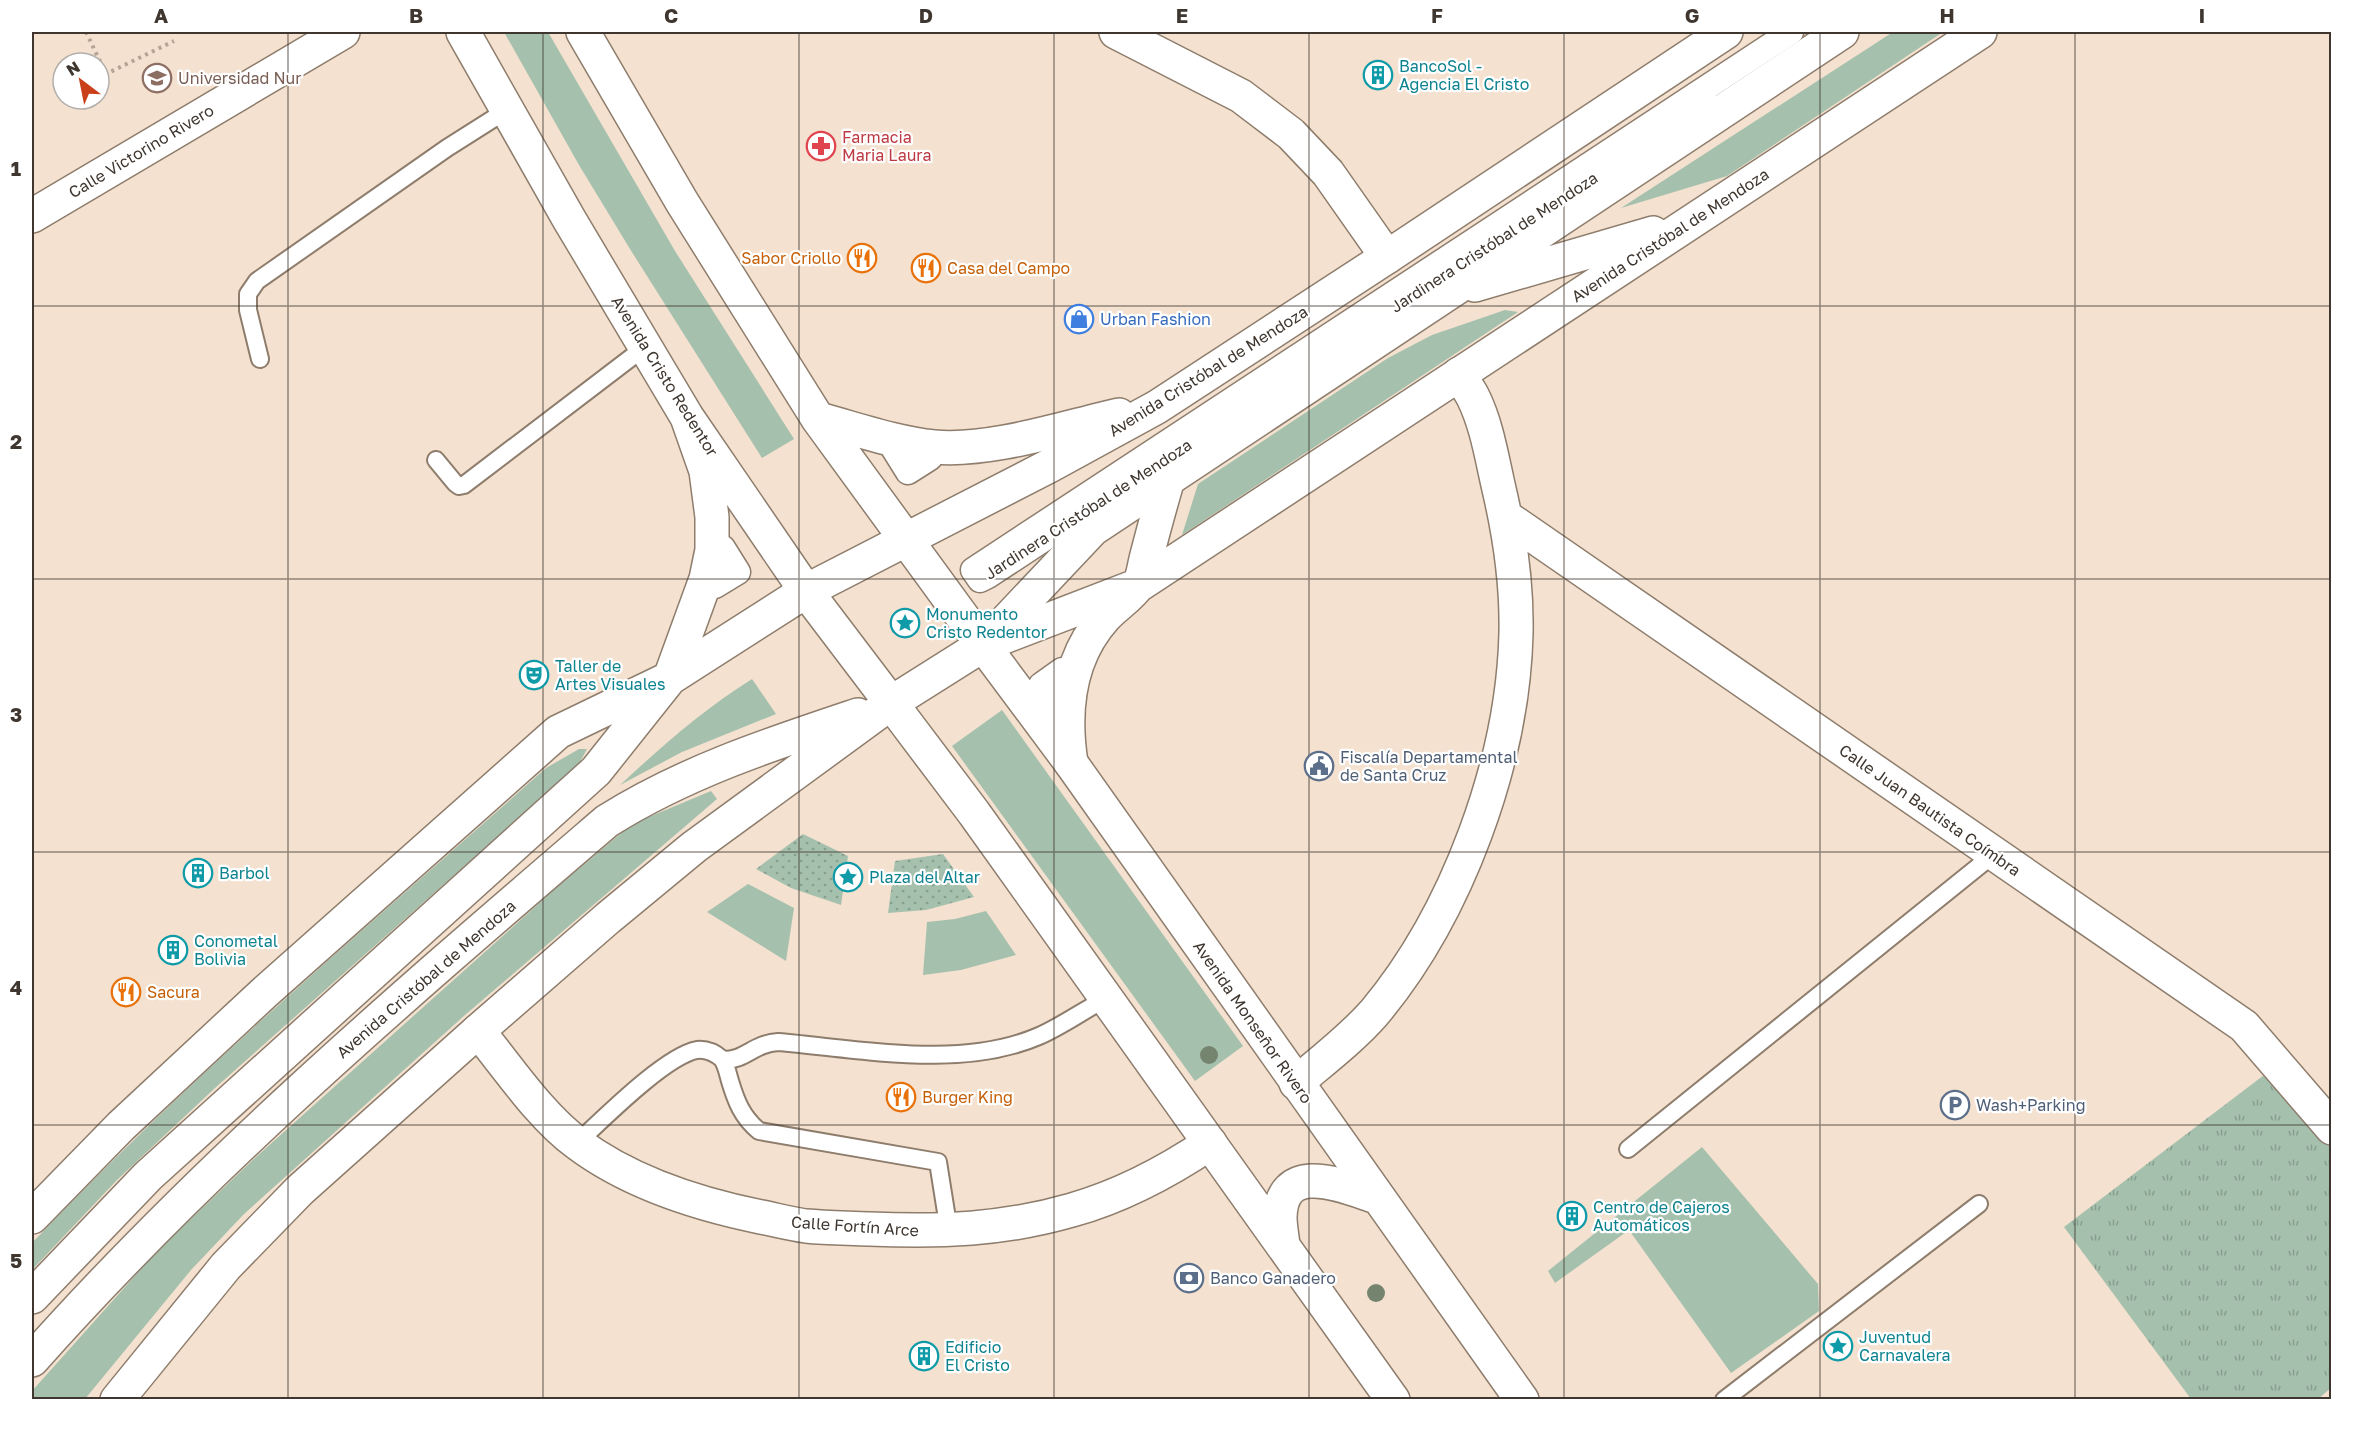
<svg xmlns="http://www.w3.org/2000/svg" width="2363" height="1431" font-family="'Golos Text',sans-serif">
<style>
.grass{fill:#a5c1ae}
.park{fill:url(#park-tufts)}
.garden{fill:url(#garden-dots)}
.lines{fill:none;stroke-linecap:round;stroke-linejoin:round}
.service-casing{stroke:#8e7d6c;stroke-width:20}
.pedestrian-casing{stroke:#8e7d6c;stroke-width:27}
.minor-casing{stroke:#8e7d6c;stroke-width:36}
.secondary-casing{stroke:#8e7d6c;stroke-width:36}
.primary-casing{stroke:#8e7d6c;stroke-width:36}
.path{stroke:#b3a496;stroke-width:4;stroke-dasharray:3 4.5;stroke-linecap:butt}
.service{stroke:#fff;stroke-width:16}
.pedestrian{stroke:#fff;stroke-width:24}
.minor{stroke:#fff;stroke-width:33}
.secondary{stroke:#fff;stroke-width:33}
.primary{stroke:#fff;stroke-width:33}
.tree{fill:#75846f}
.grid{fill:none;stroke:#3e362f;stroke-width:1.5;stroke-opacity:0.55}
.labels{text-anchor:middle;stroke-width:4.5;stroke-linejoin:round;paint-order:stroke}
.culture-label{font-size:16px;fill:#0d838f;stroke:#fff;text-anchor:start}
.education-label{font-size:16px;fill:#785e54;stroke:#fff;text-anchor:start}
.health-label{font-size:16px;fill:#be3a42;stroke:#fff;text-anchor:start}
.street-label{font-size:16px;fill:#3e362f;stroke:#fff}
.food-label{font-size:16px;fill:#c56008;stroke:#fff;text-anchor:start}
.shop-label{font-size:16px;fill:#366cbe;stroke:#fff;text-anchor:start}
.service-label{font-size:16px;fill:#4e5e75;stroke:#fff;text-anchor:start}
.neatline{fill:none;stroke:#3e362f;stroke-width:2}
.grid-label{font-size:20px;text-anchor:middle;font-weight:bold;fill:#3e362f}
</style>
<defs>
<pattern id="park-tufts" width="24" height="20" patternUnits="userSpaceOnUse" patternTransform="scale(1.5)"><rect width="24" height="20" fill="#a5c1ae"/><path d="M3 7l-1-3M5 7V3M7 7l1-3M15 17l-1-3M17 17v-4M19 17l1-3" fill="none" stroke="#889e8e"/></pattern>
<pattern id="garden-dots" width="8" height="8" patternUnits="userSpaceOnUse" patternTransform="scale(1.5)"><rect width="8" height="8" fill="#a5c1ae"/><path d="M2 2h.1M6 6h.1" fill="none" stroke="#889e8e" stroke-width="1.8" stroke-linecap="round"/></pattern>
</defs>
<rect width="100%" height="100%" fill="#f4e1cf"/>
<path class="grass" d="M504 32H548L675 251 794 439 762 458 630 249 579 165Z
M1893 32H1943L1727 176 1621 208Z
M1505 310 1518 312 1182 535 1198 484 1388 358 1432 335Z
M752 679 776 714 682 752 620 785C662 746 704 709 752 679Z
M1002 710 1243 1046 1195 1081 952 746Z
M579 749H587L579 764 215 1088 117 1180 32 1270V1243C192 1074 372 923 546 768Z
M711 791 717 799 465 1015 244 1214 191 1270 85 1399 32 1400V1391L158 1250 256 1157 554 890 632 824Z
M748 884 794 908 786 961 707 912Z
M986 911 1016 955 961 970 923 975 927 922 955 919Z
M1702 1147 1818 1284 1819 1311 1731 1373 1629 1230 1555 1283 1548 1271Z"/>
<path class="park" d="M2272 1069 2331 1140V1388L2318 1399H2191L2064 1227Z"/>
<path class="garden" d="M803 834 848 856 841 905 791 888 756 869Z
M943 854 974 897 926 910 888 913 895 861Z"/>
<g class="lines">
<g class="service-casing">
<path id="service" d="M260 359 248 310V294L257 281 447 148 507 110
M436 460 455 483 459 486 464 485 645 347
M723 1060C747 1060 752 1044 778 1042 860 1049 961 1070 1039 1036 1062 1026 1084 1010 1107 998
M577 1143C602 1120 665 1056 697 1050 706 1049 715 1053 722 1059 726 1064 728 1074 730 1081 736 1101 742 1117 759 1131L938 1162 949 1231
M1628 1149 1994 854
M1724 1400 1979 1204"/>
</g>
<g class="pedestrian-casing">
<path id="pedestrian" d="M1706 103 988 576 980 580 973 570 1791 32
M893 448 930 458 908 472Z
M723 548 738 572 715 586Z
M1062 670 1058 708 1041 685Z"/>
</g>
<g class="minor-casing">
<path id="minor" d="M1116 32 1241 96 1291 134 1328 173 1387 257
M32 216 343 32
M1506 517 2244 1026 2332 1128
M478 1031C507 1066 540 1116 577 1143 630 1183 697 1204 761 1217 776 1220 791 1224 806 1226 827 1228 848 1228 869 1229 940 1232 1003 1230 1072 1210 1122 1196 1167 1172 1210 1143
M1296 1083C1322 1061 1351 1039 1374 1013 1457 914 1513 762 1516 633 1517 584 1510 536 1499 489 1492 459 1487 425 1473 397 1469 389 1463 382 1459 374"/>
</g>
<g class="secondary-casing">
<path id="secondary" d="M983 645 1071 763 1522 1400
M891 703 974 813 1393 1400
M1283 1245C1282 1236 1280 1226 1280 1217 1282 1158 1345 1187 1377 1197"/>
</g>
<g class="primary-casing">
<path id="primary" d="M463 32 569 219 687 417 806 591 891 703
M583 32 682 202 818 419 983 645
M1475 285 1653 233
M818 419C856 429 895 443 934 447 991 452 1062 428 1119 415
M990 638 1093 529 1842 32
M1071 763C1063 711 1068 658 1105 617 1115 606 1130 597 1138 585 1143 578 1144 567 1146 559 1153 532 1160 506 1168 479
M32 1217 121 1126 264 993 558 732 670 678 806 591 1051 465 1157 407 1387 257 1726 32
M32 1297 148 1176 596 771 670 678 706 579 712 550V517L706 471 687 417
M32 1360C206 1164 408 992 607 821 685 772 771 744 858 715
M117 1400 226 1266 300 1190 478 1031 608 918 694 847 891 703 983 645 1139 585 1980 32"/>
</g>
<path class="path" d="M86 32 106 74 174 41"/>
<use href="#service" class="service"/>
<use href="#pedestrian" class="pedestrian"/>
<use href="#minor" class="minor"/>
<use href="#secondary" class="secondary"/>
<use href="#primary" class="primary"/>
</g>
<g class="tree">
<circle cx="1209" cy="1055" r="9"/>
<circle cx="1376" cy="1293" r="9"/>
</g>
<path class="grid" d="M288 32V1400M543 32V1400M799 32V1400M1054 32V1400M1309 32V1400M1564 32V1400M1820 32V1400M2075 32V1400M32 306H2332M32 579H2332M32 852H2332M32 1125H2332"/>
<defs>
<g id="building-ring" transform="scale(1.5)"><circle r="9.5" fill="#fff" stroke="#0f9aa8" stroke-width="1.5"/><path d="M-4-6H4V6H1V3H-1V6H-4ZM-2.5-4.3h1.7v1.8h-1.7ZM.8-4.3h1.7v1.8H.8ZM-2.5-1h1.7V.8h-1.7ZM.8-1h1.7V.8H.8Z" fill="#0f9aa8"/></g>
<g id="university-ring" transform="scale(1.5)"><circle r="9.5" fill="#fff" stroke="#8d6e63" stroke-width="1.5"/><path d="M0-5L7-2L0 1L-7-2ZM-4 1L0 2.5L4 1V4Q0 6-4 4Z" fill="#8d6e63"/></g>
<g id="pharmacy-ring" transform="scale(1.5)"><circle r="9.5" fill="#fff" stroke="#e0444e" stroke-width="1.5"/><path d="M-2-6h4v4h4v4h-4v4h-4v-4h-4v-4h4Z" fill="#e0444e"/></g>
<g id="restaurant-ring" transform="scale(1.5)"><circle r="9.5" fill="#fff" stroke="#e8710a" stroke-width="1.5"/><path d="M-5-6h1v4h1v-4h1v4h1v-4h1v5L-1.5 .5V6h-2V.5L-5-1ZM5-6V6H3V1.5H1.5Q1.5-4 5-6Z" fill="#e8710a"/></g>
<g id="shop-ring" transform="scale(1.5)"><circle r="9.5" fill="#fff" stroke="#3f7fe0" stroke-width="1.5"/><path d="M-5-2.5h2.3a2.7 3.5 0 0 1 5.4 0H5L5.5 6h-11ZM-1.5-2.5h3a1.5 2.3 0 0 0-3 0Z" fill="#3f7fe0"/></g>
<g id="sight-ring" transform="scale(1.5)"><circle r="9.5" fill="#fff" stroke="#0f9aa8" stroke-width="1.5"/><path d="M0-6L1.8-2.2L6-1.7L2.9 1.2L3.7 5.4L0 3.3L-3.7 5.4L-2.9 1.2L-6-1.7L-1.8-2.2Z" fill="#0f9aa8"/></g>
<g id="theatre-ring" transform="scale(1.5)"><circle r="9.5" fill="#fff" stroke="#0f9aa8" stroke-width="1.5"/><path d="M-5-5.5Q0-4 5-5.5V0Q5 5 0 6Q-5 5-5 0ZM-3.3-2.5H-1v1.5H-3.3ZM1-2.5H3.3v1.5H1ZM-2.8 1Q0 5.5 2.8 1Z" fill="#0f9aa8"/></g>
<g id="civic-ring" transform="scale(1.5)"><circle r="9.5" fill="#fff" stroke="#5c6f8a" stroke-width="1.5"/><path d="M-.6-6.5H3V-4.5H.6V-3L4-1V1h2V6H-6V1h2V-1L-.6-3ZM-1.2 2.5V6h2.4V2.5Z" fill="#5c6f8a"/></g>
<g id="parking-ring" transform="scale(1.5)"><circle r="9.5" fill="#fff" stroke="#5c6f8a" stroke-width="1.5"/><path d="M-3.5-5.5H1a3.5 3.5 0 0 1 0 7H-1V5.5H-3.5ZM-1-3.4V-.6H.8a1.4 1.4 0 0 0 0-2.8Z" fill="#5c6f8a"/></g>
<g id="bank-ring" transform="scale(1.5)"><circle r="9.5" fill="#fff" stroke="#5c6f8a" stroke-width="1.5"/><path d="M-6-4H6V4H-6ZM0-2.3a2.3 2.3 0 1 0 0 4.6a2.3 2.3 0 1 0 0-4.6Z" fill="#5c6f8a"/></g>
</defs>
<g fill-rule="evenodd">
<use href="#building-ring" x="1378" y="75"/>
<use href="#university-ring" x="157" y="78"/>
<use href="#pharmacy-ring" x="821" y="146"/>
<use href="#restaurant-ring" x="862" y="258"/>
<use href="#restaurant-ring" x="926" y="268"/>
<use href="#shop-ring" x="1079" y="319"/>
<use href="#sight-ring" x="905" y="623"/>
<use href="#theatre-ring" x="534" y="675"/>
<use href="#civic-ring" x="1319" y="766"/>
<use href="#building-ring" x="198" y="873"/>
<use href="#sight-ring" x="848" y="877"/>
<use href="#building-ring" x="173" y="950"/>
<use href="#restaurant-ring" x="126" y="992"/>
<use href="#restaurant-ring" x="901" y="1097"/>
<use href="#parking-ring" x="1955" y="1105"/>
<use href="#building-ring" x="1572" y="1216"/>
<use href="#bank-ring" x="1189" y="1278"/>
<use href="#sight-ring" x="1838" y="1346"/>
<use href="#building-ring" x="924" y="1356"/>
</g>
<g class="labels">
<g class="culture-label">
<text x="1399" y="72">BancoSol -<tspan x="1399" dy="18">Agencia El Cristo</tspan></text>
<text x="926" y="620">Monumento<tspan x="926" dy="18">Cristo Redentor</tspan></text>
<text x="555" y="672">Taller de<tspan x="555" dy="18">Artes Visuales</tspan></text>
<text x="219" y="879">Barbol</text>
<text x="869" y="883">Plaza del Altar</text>
<text x="194" y="947">Conometal<tspan x="194" dy="18">Bolivia</tspan></text>
<text x="1593" y="1213">Centro de Cajeros<tspan x="1593" dy="18">Automáticos</tspan></text>
<text x="1859" y="1343">Juventud<tspan x="1859" dy="18">Carnavalera</tspan></text>
<text x="945" y="1353">Edificio<tspan x="945" dy="18">El Cristo</tspan></text>
</g>
<g class="education-label">
<text x="178" y="84">Universidad Nur</text>
</g>
<g class="health-label">
<text x="842" y="143">Farmacia<tspan x="842" dy="18">Maria Laura</tspan></text>
</g>
<g class="street-label">
<text transform="translate(141 151) rotate(-31)" y="6">Calle Victorino Rivero</text>
<text transform="translate(1670 235) rotate(-33)" y="6">Avenida Cristóbal de Mendoza</text>
<text transform="translate(1494 242) rotate(-33)" y="6">Jardinera Cristóbal de Mendoza</text>
<text transform="translate(1208 371) rotate(-32)" y="6">Avenida Cristóbal de Mendoza</text>
<text transform="translate(665 376) rotate(58)" y="6">Avenida Cristo Redentor</text>
<text transform="translate(1088 509) rotate(-33)" y="6">Jardinera Cristóbal de Mendoza</text>
<text transform="translate(1930 810) rotate(35)" y="6">Calle Juan Bautista Coímbra</text>
<text transform="translate(426 979) rotate(-41)" y="6">Avenida Cristóbal de Mendoza</text>
<text transform="translate(1253 1022) rotate(55)" y="6">Avenida Monseñor Rivero</text>
<text transform="translate(855 1226) rotate(4)" y="6">Calle Fortín Arce</text>
</g>
<g class="food-label">
<text x="841" y="264" text-anchor="end">Sabor Criollo</text>
<text x="947" y="274">Casa del Campo</text>
<text x="147" y="998">Sacura</text>
<text x="922" y="1103">Burger King</text>
</g>
<g class="shop-label">
<text x="1100" y="325">Urban Fashion</text>
</g>
<g class="service-label">
<text x="1340" y="763">Fiscalía Departamental<tspan x="1340" dy="18">de Santa Cruz</tspan></text>
<text x="1976" y="1111">Wash+Parking</text>
<text x="1210" y="1284">Banco Ganadero</text>
</g>
</g>
<rect width="2363" height="1431" fill="none" stroke="#ffffff" stroke-width="66"/>
<g transform="translate(81 81) rotate(328)"><circle r="28" fill="#ffffff" stroke="#b2afac" stroke-width="1.5"/>
<path d="M0-4.5L10 22L0 15L-10 22Z" fill="#ca401b"/>
<text y="-9" font-size="16" font-weight="bold" text-anchor="middle" fill="#3e362f">N</text>
</g>
<rect x="33" y="33" width="2297" height="1365" class="neatline"/>
<g class="grid-label">
<text x="161" y="23">A</text>
<text x="416" y="23">B</text>
<text x="671" y="23">C</text>
<text x="926" y="23">D</text>
<text x="1182" y="23">E</text>
<text x="1437" y="23">F</text>
<text x="1692" y="23">G</text>
<text x="1947" y="23">H</text>
<text x="2202" y="23">I</text>
<text x="16" y="176">1</text>
<text x="16" y="449">2</text>
<text x="16" y="722">3</text>
<text x="16" y="995">4</text>
<text x="16" y="1268">5</text>
</g>
</svg>
